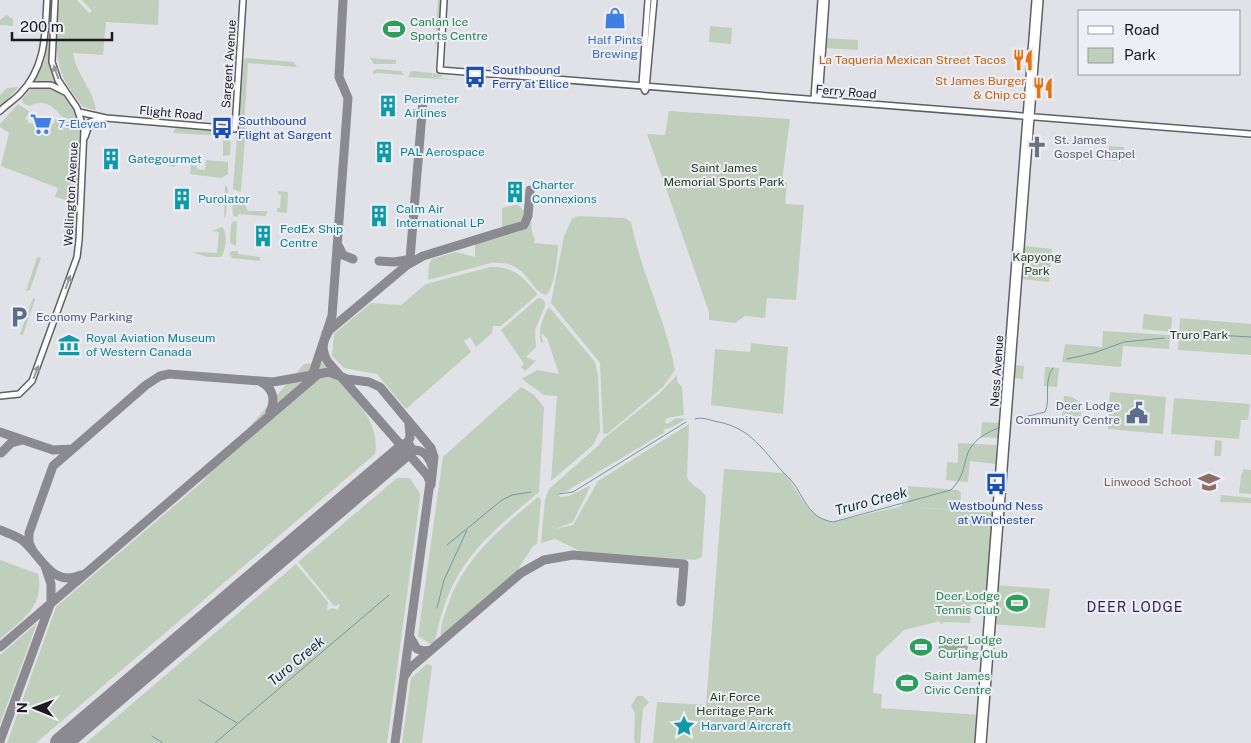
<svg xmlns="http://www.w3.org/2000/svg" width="1251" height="743" font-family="'Public Sans',sans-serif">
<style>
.green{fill:#bfcfbc}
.forest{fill:#97ad91}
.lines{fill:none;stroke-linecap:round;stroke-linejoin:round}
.stream{stroke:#709a9f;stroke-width:1}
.taxiway{stroke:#8a8a90;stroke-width:9}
.runway{stroke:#8a8a90;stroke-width:22}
.secondary-casing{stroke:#5f5f65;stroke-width:8}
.secondary{stroke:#fff;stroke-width:5}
.oneway{fill:#98989a}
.labels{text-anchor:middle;stroke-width:4;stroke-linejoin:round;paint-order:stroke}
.leisure-label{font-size:12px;fill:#27864d;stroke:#eeeef6;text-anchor:start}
.shop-label{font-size:12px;fill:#366cbe;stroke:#eeeef6}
.food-label{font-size:12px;fill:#c56008;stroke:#eeeef6;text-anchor:end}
.street-label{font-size:12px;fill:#1b1b1e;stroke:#eeeef6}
.transit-label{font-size:12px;fill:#164399;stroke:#eeeef6;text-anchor:start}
.culture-label{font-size:12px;fill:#0d838f;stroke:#eeeef6;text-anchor:start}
.worship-label{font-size:12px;fill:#5b616d;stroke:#eeeef6;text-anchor:start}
.park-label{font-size:12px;fill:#214119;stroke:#eeeef6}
.service-label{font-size:12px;fill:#4e5e75;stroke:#eeeef6;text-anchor:start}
.education-label{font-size:12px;fill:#785e54;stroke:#eeeef6;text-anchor:end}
.water-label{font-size:14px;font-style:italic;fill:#053136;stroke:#eeeef6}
.neighbourhood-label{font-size:14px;letter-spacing:1px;fill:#35215c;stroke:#eeeef6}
</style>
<rect width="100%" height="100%" fill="#e1e1e8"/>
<path class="green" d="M60 0H77L89 13 92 11 82 0H159L158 25 106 22 103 55 73 53C76 74 93 89 96 110L83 107C77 99 70 90 65 81 54 58 54 24 60 0Z
M438 0H441L436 46H435Z
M7 15 13 19V26L0 25V20Z
M710 26 732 28 731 44 709 42Z
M48 29 51 63 59 86 34 83 45 60Z
M827 38 842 39V43V39L858 40V50L826 48Z
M246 58 294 62 297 67 248 63 244 127 246 129 240 130 238 126 242 62Z
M370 58 396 60V64H374Z
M377 69 401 71 404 75 376 73 373 75V71Z
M411 71 432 73V77L433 73 442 75V77H434L456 80 408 77Z
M40 86C57 88 78 99 77 118L71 120 61 116C53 105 43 99 29 106L23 103 22 99 32 88Z
M19 87 0 107V95L7 88Z
M18 104 30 112 25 119 28 120V123L36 124 35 127 44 128 47 121 54 124 55 119 80 125 82 143 78 203 55 197 58 188 1 166 9 133 0 127V124Z
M669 111 790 119 782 181 787 183 785 204 804 205 796 300 767 298 765 318 745 316 735 323 709 320V312L647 134 665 135Z
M176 127 230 132 231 136 230 155 223 156V136L173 133Z
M240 134H245V138L241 192 233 189 237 137Z
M1109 146 1124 147 1123 162 1108 160Z
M173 157 188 158 187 162H176L175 167 170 166V160Z
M206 160 228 162V174L221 178 190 174 191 165 197 166V169L205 170Z
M225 185 228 189 226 214 224 219Z
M278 191 288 192 287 213 277 212V208H280L281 195 278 194Z
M235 197 241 198 248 211H267L266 216 238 214V217L233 216 232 200Z
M512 198 524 211C524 224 513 225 502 228V208L514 205Z
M578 216 624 218 631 222C641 273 666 320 675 370L663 387 607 434 603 433 600 363 551 303 564 236 572 219Z
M234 221 237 222 236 246 230 243 231 224Z
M531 221 532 232 535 239 534 243 558 245C558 256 554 289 546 295 527 289 528 259 491 263L428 280 429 264 432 259 456 252 475 257V244L521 231Z
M222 227C228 232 226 251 221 257H208L192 252 217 253 219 232 211 231Z
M1025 246 1052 249 1049 282 1022 279Z
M232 251H238V254L260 257V261L232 258 229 254Z
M37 257 41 258 30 290 27 291H26Z
M490 267C513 266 523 277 537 293V295L501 326H493L492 333 476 347 470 337 464 341 471 352 406 409 377 374 344 368 332 356 334 334 371 303 401 305 426 284Z
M33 298 35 299 23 335 24 336 20 334Z
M538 298H541L545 302V306L535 330 536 347 526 357 536 361 525 371 521 367 524 364 501 330Z
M549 307 595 362 598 375 600 431 593 445 551 481 557 396 544 395 522 379 537 370 559 374 547 338 541 333 543 342 541 343C538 331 542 318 549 307Z
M1144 314 1172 317 1171 332 1142 329Z
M1180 318 1251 324V355L1178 350Z
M1103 331 1170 335 1169 349 1123 346 1121 367 1062 362 1065 344 1102 347Z
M751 343 788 347 783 414 711 405 715 349 750 352Z
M322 363C344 386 382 419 375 454L36 743H7L56 607 202 482 304 364Z
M1015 365 1024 366 1023 379 1014 378Z
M1045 367 1059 368 1057 387 1044 386Z
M677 375V381L682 387 684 415 667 418 665 422 667 424 676 418 686 419 672 427 663 430 665 432 565 492 557 493 560 497 569 496 591 485 573 522 555 529 573 525 598 481 689 424 687 477C691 487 702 488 706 497L702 557 695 560 580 551 555 539 541 543 545 500 549 489 599 445 603 439 659 394Z
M521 387 534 395 544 407 539 492C483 539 449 566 435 642L432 645 418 636 443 457Z
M1110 392 1166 397 1163 434 1108 429Z
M1064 396C1079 396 1082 405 1081 419L1062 415Z
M1174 398 1250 404 1248 420H1241L1239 439 1171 434Z
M982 422 999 423 998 438 981 437Z
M1215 440 1222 441 1221 456H1214Z
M958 443 996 445V464L970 461 968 482 946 480 947 462 958 463Z
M724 469 784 473C800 492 806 518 833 522L902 506V504L907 503 908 486 958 490 961 493 960 510 908 507 996 513 989 605 971 604 970 623 946 622 940 624V621L904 630 876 657 873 693 882 694 881 708 980 715 978 743H653L657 702 706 705Z
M1244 469 1251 470V494L1239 493 1241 476Z
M397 478H410L420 494V498L387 743H86L296 564 328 602 327 611 332 608 338 610 340 604 334 606 298 562Z
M1221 495 1251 498V503L1220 502Z
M538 497 541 500 537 544 533 546 517 571 441 637C440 629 443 619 446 611 461 560 499 530 538 497Z
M0 560 38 574C45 607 22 619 0 639Z
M995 585 1050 589 1045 628 992 624Z
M37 623 0 724V655Z
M427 664 432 666 422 743H402L411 678Z
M637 696H643L649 702 643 709 640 743H636L634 740 635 713 631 706Z"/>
<path class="forest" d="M942 642 968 646 965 660 938 657 939 643Z"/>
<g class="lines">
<path class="stream" d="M1180 333 1251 337
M1067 359 1094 353 1124 342 1164 338
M1020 418 1045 412C1051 400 1043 380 1053 368
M695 419C701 417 707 419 714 421 746 427 755 440 776 464 781 471 789 477 794 484 806 502 810 518 833 522L951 490C975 466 953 446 998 428
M558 494 573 492 686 422
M447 545 502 500 512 495 531 492
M437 608 444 580 467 530
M199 700 237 723
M152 736 163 743
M215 743 389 595"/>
<path class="taxiway" d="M338 245 343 255 353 259
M379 261 394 262 412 259
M407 265 423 256 524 225 528 216 530 190
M329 331C322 342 321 351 328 362L427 475 430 482 395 743
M326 333 407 265 410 259 423 101
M312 376 332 316 348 98 339 77 343 0
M261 382C273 388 276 400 270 412
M0 432 53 450 72 449
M401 451 410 438 409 423
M1 453 11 443 23 440
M365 484C380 471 419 427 432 466
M0 530C7 533 15 535 22 540 41 555 51 588 81 575
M33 551 29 543V533L53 466 146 385 160 376 169 374 273 382 329 372 347 379 369 382 380 387 431 448 434 457 431 485
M410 637 417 649 424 651 431 650
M0 647 317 375
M404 677 409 669 521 573 544 560 573 555 684 564 681 602
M0 741 51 602V584L45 566"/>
<path class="runway" d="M61 743 405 450"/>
<g class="secondary-casing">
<path id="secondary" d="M444 0 440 70 1251 134
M28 85H51L65 92
M646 89 654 0
M645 91 642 85 648 0
M814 99 821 0
M819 100 826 0
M0 111C6 105 14 100 20 94 46 67 45 35 47 0
M79 112 106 118 235 129 243 0
M85 137 90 122 101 119
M0 396 19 394 32 381 77 257 79 240 84 130 77 108 58 80 52 62 55 0
M978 743 1035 0
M983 743 1040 0"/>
</g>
<use href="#secondary" class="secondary"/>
</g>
<defs><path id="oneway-solid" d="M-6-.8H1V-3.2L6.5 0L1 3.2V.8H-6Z" transform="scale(1.25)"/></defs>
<g class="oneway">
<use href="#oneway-solid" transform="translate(56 72) rotate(-110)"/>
<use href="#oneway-solid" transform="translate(68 282) rotate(-70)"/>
<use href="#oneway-solid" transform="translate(36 372) rotate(-69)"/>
</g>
<defs>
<g id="shop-bare" transform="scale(1.725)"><path d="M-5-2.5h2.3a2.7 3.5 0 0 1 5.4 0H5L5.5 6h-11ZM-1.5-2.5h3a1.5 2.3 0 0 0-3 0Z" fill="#3f7fe0" stroke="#eeeef6" stroke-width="2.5" paint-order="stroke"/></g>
<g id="stadium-bare" transform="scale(1.725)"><path d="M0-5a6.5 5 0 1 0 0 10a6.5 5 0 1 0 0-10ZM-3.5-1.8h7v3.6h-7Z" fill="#2e9e5b" stroke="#eeeef6" stroke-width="2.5" paint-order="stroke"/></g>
<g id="restaurant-bare" transform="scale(1.725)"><path d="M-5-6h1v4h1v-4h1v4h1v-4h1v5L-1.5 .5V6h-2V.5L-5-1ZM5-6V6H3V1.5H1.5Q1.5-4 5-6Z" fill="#e8710a" stroke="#eeeef6" stroke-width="2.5" paint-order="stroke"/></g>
<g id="bus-bare" transform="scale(1.725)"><path d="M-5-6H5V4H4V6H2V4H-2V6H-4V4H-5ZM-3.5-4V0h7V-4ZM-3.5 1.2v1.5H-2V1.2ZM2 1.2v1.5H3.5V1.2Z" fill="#1a4fb4" stroke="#eeeef6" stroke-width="2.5" paint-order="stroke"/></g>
<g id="building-bare" transform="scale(1.725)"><path d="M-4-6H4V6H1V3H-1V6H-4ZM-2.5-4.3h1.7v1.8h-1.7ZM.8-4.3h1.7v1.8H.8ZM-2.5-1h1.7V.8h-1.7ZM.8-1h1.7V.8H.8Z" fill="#0f9aa8" stroke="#eeeef6" stroke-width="2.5" paint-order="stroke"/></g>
<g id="supermarket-bare" transform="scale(1.725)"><path d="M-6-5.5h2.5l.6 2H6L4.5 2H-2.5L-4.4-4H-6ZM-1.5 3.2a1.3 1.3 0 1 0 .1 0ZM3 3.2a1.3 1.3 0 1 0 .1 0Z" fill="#3f7fe0" stroke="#eeeef6" stroke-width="2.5" paint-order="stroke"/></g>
<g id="church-bare" transform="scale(1.725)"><path d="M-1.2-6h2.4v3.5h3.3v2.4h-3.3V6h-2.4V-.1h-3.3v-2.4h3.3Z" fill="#6b7280" stroke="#eeeef6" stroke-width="2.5" paint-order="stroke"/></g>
<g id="parking-bare" transform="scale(1.725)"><path d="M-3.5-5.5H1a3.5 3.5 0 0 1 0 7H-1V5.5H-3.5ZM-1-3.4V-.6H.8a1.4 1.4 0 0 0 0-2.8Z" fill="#5c6f8a" stroke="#eeeef6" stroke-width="2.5" paint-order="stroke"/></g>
<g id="museum-bare" transform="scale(1.725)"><path d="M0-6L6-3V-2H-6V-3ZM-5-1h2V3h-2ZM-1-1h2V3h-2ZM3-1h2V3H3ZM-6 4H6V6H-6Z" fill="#0f9aa8" stroke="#eeeef6" stroke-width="2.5" paint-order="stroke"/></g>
<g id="civic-bare" transform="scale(1.725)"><path d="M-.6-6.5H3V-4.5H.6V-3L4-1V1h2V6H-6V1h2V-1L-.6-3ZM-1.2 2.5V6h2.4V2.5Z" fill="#5c6f8a" stroke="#eeeef6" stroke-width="2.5" paint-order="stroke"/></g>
<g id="school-bare" transform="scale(1.725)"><path d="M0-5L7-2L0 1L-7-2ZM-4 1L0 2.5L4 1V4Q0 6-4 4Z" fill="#8d6e63" stroke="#eeeef6" stroke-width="2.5" paint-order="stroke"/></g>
<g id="sight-bare" transform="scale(1.725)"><path d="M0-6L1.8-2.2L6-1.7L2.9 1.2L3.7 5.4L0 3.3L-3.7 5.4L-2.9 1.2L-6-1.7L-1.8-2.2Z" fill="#0f9aa8" stroke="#eeeef6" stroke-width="2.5" paint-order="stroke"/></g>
</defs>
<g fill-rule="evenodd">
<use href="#shop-bare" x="615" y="18"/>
<use href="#stadium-bare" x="394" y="29"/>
<use href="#restaurant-bare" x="1023" y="60"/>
<use href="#bus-bare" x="475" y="77"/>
<use href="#restaurant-bare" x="1043" y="88"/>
<use href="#building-bare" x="388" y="106"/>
<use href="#supermarket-bare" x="41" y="124"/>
<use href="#bus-bare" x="222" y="128"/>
<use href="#church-bare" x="1037" y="147"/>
<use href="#building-bare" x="384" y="152"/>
<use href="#building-bare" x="111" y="159"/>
<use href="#building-bare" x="515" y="192"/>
<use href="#building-bare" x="182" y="199"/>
<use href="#building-bare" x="379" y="216"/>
<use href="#building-bare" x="263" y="236"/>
<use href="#parking-bare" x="19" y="317"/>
<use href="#museum-bare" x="69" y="345"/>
<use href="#civic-bare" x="1137" y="413"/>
<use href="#school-bare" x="1209" y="482"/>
<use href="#bus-bare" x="996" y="484"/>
<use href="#stadium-bare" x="1017" y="603"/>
<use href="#stadium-bare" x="921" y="647"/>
<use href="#stadium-bare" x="907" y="683"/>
<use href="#sight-bare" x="684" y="726"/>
</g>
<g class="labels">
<g class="leisure-label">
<text x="410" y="26">Canlan Ice<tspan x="410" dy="14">Sports Centre</tspan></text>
<text x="1000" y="600" text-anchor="end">Deer Lodge<tspan x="1000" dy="14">Tennis Club</tspan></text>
<text x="938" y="644">Deer Lodge<tspan x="938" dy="14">Curling Club</tspan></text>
<text x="924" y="680">Saint James<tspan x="924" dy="14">Civic Centre</tspan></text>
</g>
<g class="shop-label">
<text x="615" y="44">Half Pints<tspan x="615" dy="14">Brewing</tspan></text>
<text x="58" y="128" text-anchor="start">7-Eleven</text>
</g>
<g class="food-label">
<text x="1006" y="64">La Taqueria Mexican Street Tacos</text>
<text x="1026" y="85">St James Burger<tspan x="1026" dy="14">&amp; Chip co</tspan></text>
</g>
<g class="street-label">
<text transform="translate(229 64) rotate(-86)" y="4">Sargent Avenue</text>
<text transform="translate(846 92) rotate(5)" y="4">Ferry Road</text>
<text transform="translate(171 113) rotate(5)" y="4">Flight Road</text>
<text transform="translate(71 194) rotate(-87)" y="4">Wellington Avenue</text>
<text transform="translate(997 371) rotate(-86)" y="4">Ness Avenue</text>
</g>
<g class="transit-label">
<text x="492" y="74">Southbound<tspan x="492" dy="14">Ferry at Ellice</tspan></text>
<text x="238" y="125">Southbound<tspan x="238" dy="14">Flight at Sargent</tspan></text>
<text x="996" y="510" text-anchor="middle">Westbound Ness<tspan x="996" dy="14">at Winchester</tspan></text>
</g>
<g class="culture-label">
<text x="404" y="103">Perimeter<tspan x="404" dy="14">Airlines</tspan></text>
<text x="400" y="156">PAL Aerospace</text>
<text x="128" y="163">Gategourmet</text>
<text x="532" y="189">Charter<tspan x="532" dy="14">Connexions</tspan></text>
<text x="198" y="203">Purolator</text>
<text x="396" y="213">Calm Air<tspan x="396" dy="14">International LP</tspan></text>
<text x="280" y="233">FedEx Ship<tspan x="280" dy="14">Centre</tspan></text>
<text x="86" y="342">Royal Aviation Museum<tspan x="86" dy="14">of Western Canada</tspan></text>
<text x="701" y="730">Harvard Aircraft</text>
</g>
<g class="worship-label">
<text x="1054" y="144">St. James<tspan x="1054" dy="14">Gospel Chapel</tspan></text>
</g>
<g class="park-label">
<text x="724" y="172">Saint James<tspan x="724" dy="14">Memorial Sports Park</tspan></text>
<text x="1037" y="261">Kapyong<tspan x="1037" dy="14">Park</tspan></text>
<text x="1199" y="339">Truro Park</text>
<text x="735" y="701">Air Force<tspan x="735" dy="14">Heritage Park</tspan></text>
</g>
<g class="service-label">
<text x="36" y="321">Economy Parking</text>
<text x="1120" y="410" text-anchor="end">Deer Lodge<tspan x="1120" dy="14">Community Centre</tspan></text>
</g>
<g class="education-label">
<text x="1192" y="486">Linwood School</text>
</g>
<g class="water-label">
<text transform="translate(871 501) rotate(-15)" y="5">Truro Creek</text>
<text transform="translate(296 661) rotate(-40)" y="5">Turo Creek</text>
</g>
<g class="neighbourhood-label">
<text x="1135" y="612">DEER LODGE</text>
</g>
</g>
<rect x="1078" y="10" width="162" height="65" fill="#eeeef6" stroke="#9a9aa0"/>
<rect x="1088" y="26" width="25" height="8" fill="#ffffff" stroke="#9a9aa0"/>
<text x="1124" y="35" font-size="15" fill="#1b1b1e">Road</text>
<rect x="1088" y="48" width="25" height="15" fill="#bfcfbc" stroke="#9a9aa0"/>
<text x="1124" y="60" font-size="15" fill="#1b1b1e">Park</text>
<g transform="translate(35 708) rotate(271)" stroke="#eeeef6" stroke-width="4" paint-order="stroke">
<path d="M0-4L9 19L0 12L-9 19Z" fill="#1b1b1e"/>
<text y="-8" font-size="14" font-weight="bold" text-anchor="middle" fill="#1b1b1e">N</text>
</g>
<path d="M12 32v8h100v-8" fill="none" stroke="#1b1b1e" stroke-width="2.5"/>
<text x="20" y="32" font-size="15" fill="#1b1b1e" stroke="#eeeef6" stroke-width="4" paint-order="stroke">200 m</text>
</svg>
